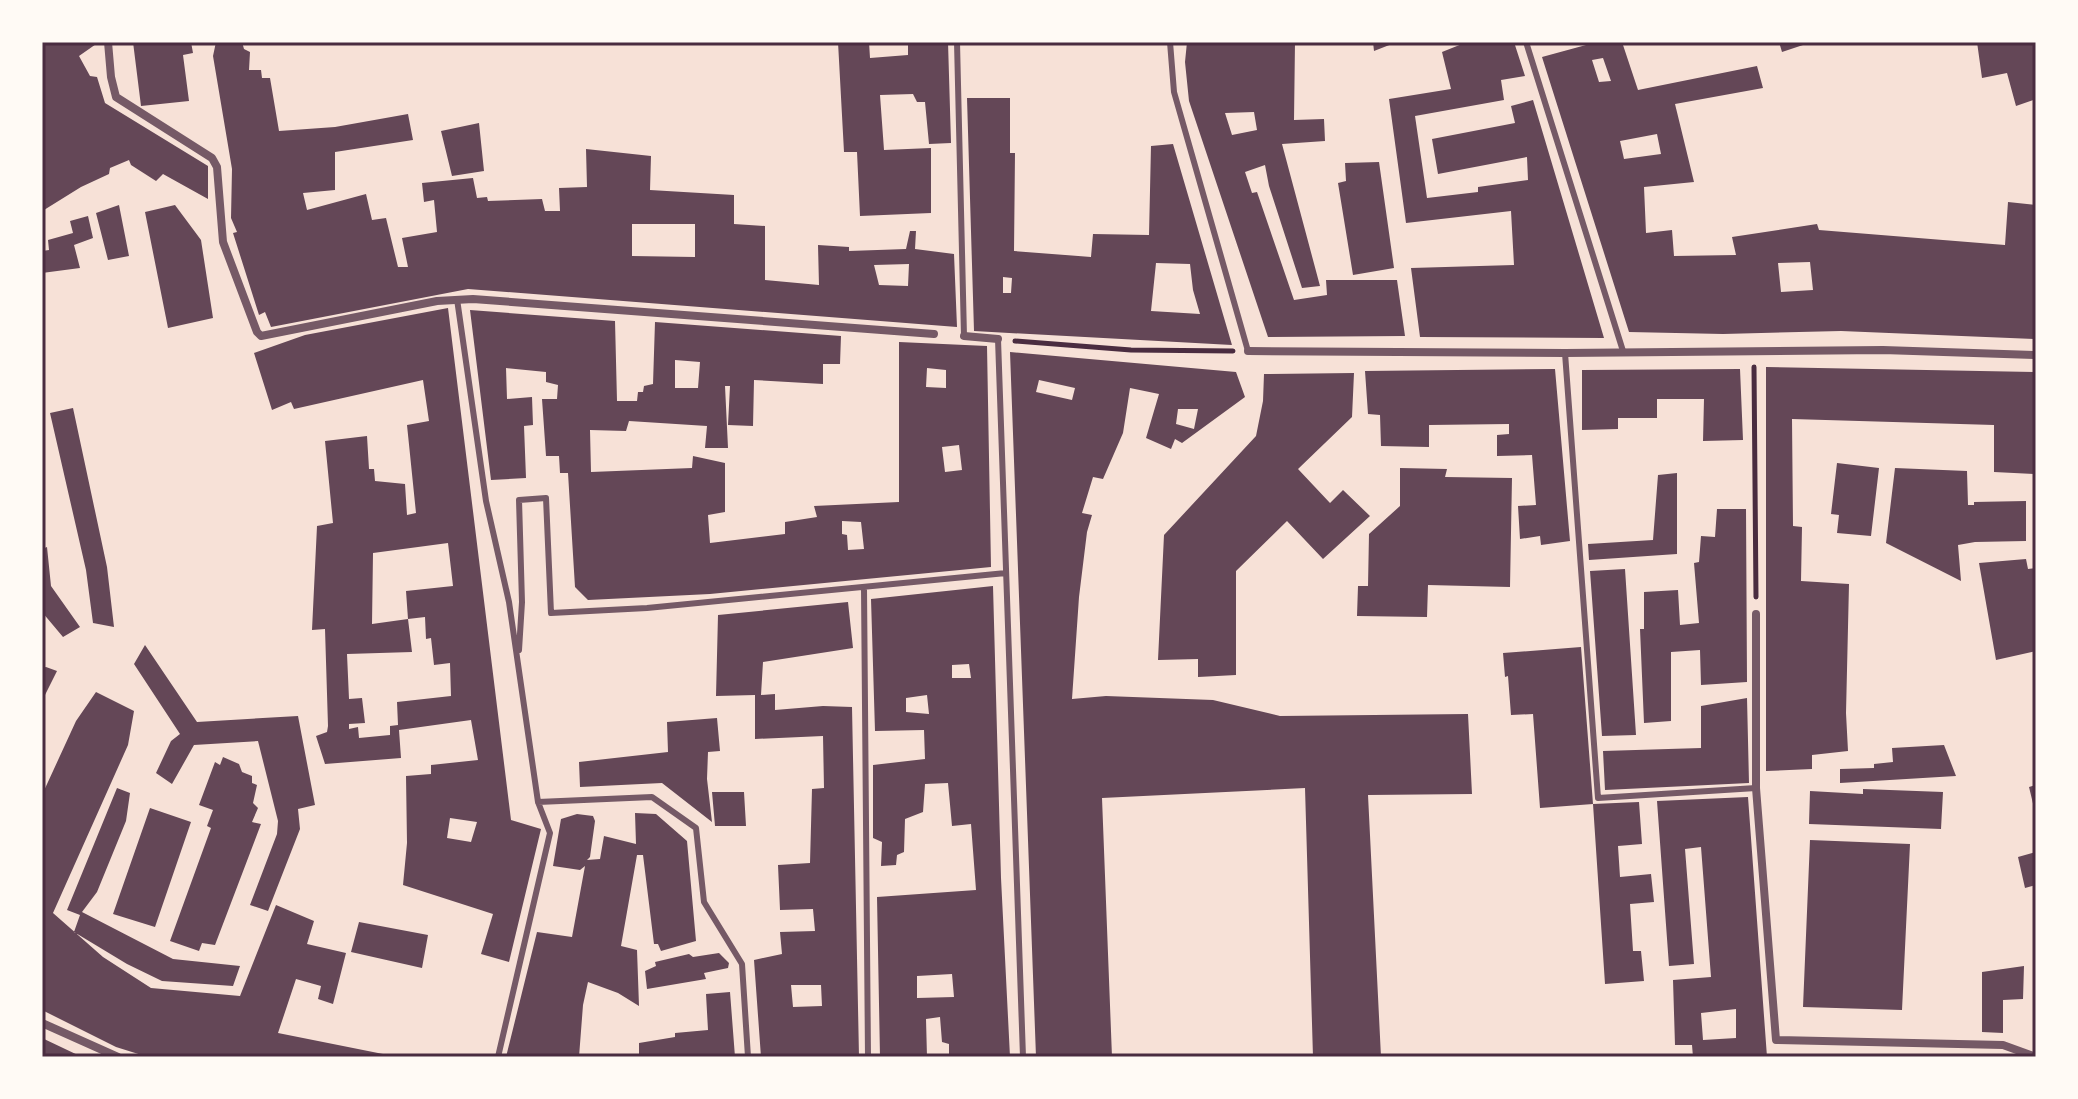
<svg xmlns="http://www.w3.org/2000/svg" width="2078" height="1099" font-family="'Source Sans 3',sans-serif">
<style>
.building{fill:#644757;fill-rule:evenodd}
.lines{fill:none;stroke-linecap:round;stroke-linejoin:round}
.path{stroke:#4a2c40;stroke-width:5}
.service{stroke:#755966;stroke-width:6}
.minor{stroke:#755966;stroke-width:8}
.neatline{fill:none;stroke:#4a2c40;stroke-width:3}
</style>
<rect width="100%" height="100%" fill="#f7e1d7"/>
<path class="building" d="M42 42H99L79 56 90 76 97 77 105 103 208 166V199L163 174 156 181 131 165 129 160 110 168 109 174 81 187 44 210 42 206Z
M133 42H191L193 53 183 55 189 101 141 106Z
M216 42H242L244 49 250 52 249 70H261L262 78H270L279 131 335 127 408 114 413 140 335 152V190L303 193 307 210 366 194 372 220 386 218 398 267H408L402 238 437 232 434 200 424 202 422 183 473 178 477 198 487 197 488 201 542 199 545 211H560L559 188 587 187 586 149 651 156 650 190 734 195V224L765 226V280L819 285 818 245 849 247V251L906 249 910 231H916L915 249 954 254 957 327 468 289 271 327 265 312 259 315 233 233 237 232 231 218 232 169 213 56ZM632 224H695V257L632 256ZM909 264 908 286 879 285 874 265Z
M838 42H869L870 58 908 55V42H948L951 143 929 144 925 102H917L913 94 880 95 884 150 931 148V213L860 216 857 152H844Z
M1187 42H1295L1294 120 1324 119 1325 141 1282 144 1320 286 1302 288 1269 186 1265 165 1245 172 1252 193 1257 192 1294 300 1327 295 1326 280H1397L1405 336 1268 337 1189 101 1185 62ZM1254 112 1257 130 1232 135 1225 113Z
M1373 42H1397L1374 51Z
M1461 42H1514L1525 76 1501 80 1504 100 1415 116 1427 198 1478 192V187L1528 180 1527 157 1438 174 1432 139 1515 123 1511 106 1533 100 1604 338 1420 337 1411 268 1514 265 1511 211 1406 223 1389 99 1451 89 1442 52 1462 44Z
M1597 42H1622L1638 90 1757 66 1763 88 1675 104 1694 182 1644 187 1646 233 1672 230 1674 256 1736 255 1732 237 1817 224 1819 230 2005 245 2008 202 2036 205V339L1841 331 1723 334 1629 332 1542 57ZM1603 58 1611 81 1599 82 1592 60ZM1657 134 1661 154 1624 159 1620 141ZM1810 262 1813 290 1781 292 1778 263Z
M1779 42H1809V43L1782 52Z
M1977 42H2036V99L2016 106 2007 73 1982 78Z
M967 98H1010V153H1015L1014 251 1091 257 1093 234 1149 235 1151 146 1173 144 1232 345 974 331ZM1156 263 1190 264 1193 290 1200 314 1151 311ZM1003 277 1012 278 1011 293H1003Z
M479 123 484 171 452 176 441 131Z
M1379 162 1394 268 1353 275 1338 183 1346 181 1345 163Z
M119 205 129 256 108 260 96 213Z
M175 205 201 240 213 318 168 328 145 212Z
M88 216 93 238 74 245 80 268 42 273V251L49 250 48 240 73 233 70 221Z
M448 308 511 820 541 829 509 962 481 954 493 914 403 885 407 843 406 776 431 774V765L478 760 471 720 399 730 401 758 325 764 316 736 327 732 328 726 325 629 312 630 317 526 333 523 325 441 367 436 369 469H374L375 481 405 484 407 515 416 513 407 425 429 421 423 380 294 409 291 402 272 410 254 353 305 335ZM448 543 453 586 406 591 408 619 372 624 373 553ZM425 617 426 639 431 638 434 665 450 663 451 696 397 702 398 725 390 726V735L359 738 358 727 349 729V724L365 723 362 698 349 699 347 654 412 652 408 619ZM450 818 477 822 471 842 447 838Z
M470 310 615 321 617 401H637L638 392H643L644 386 653 384 655 322 841 336 840 364H823V384L754 380 753 426 728 425 730 386H725L728 448H705L707 426 629 421 626 431 590 430 591 472 692 468 693 456 725 463V512L708 515 710 543 785 534V522L817 517 814 506 899 502V342L987 346 991 567 710 594 588 600 575 587 568 473H560L559 456H546L542 399H557L558 385 546 382V372L506 368 507 399 532 397 533 425 524 426 526 478 491 480ZM675 360 700 362 698 388H675ZM927 368 946 370V388L926 387ZM959 445 962 470 945 472 942 447ZM842 521 861 522 864 549 848 550 847 535 842 534Z
M1010 352 1236 372 1245 397 1182 443 1175 439 1171 449 1146 438 1159 394 1130 388 1123 433 1103 479 1093 477 1082 513 1092 515 1087 532 1079 597 1072 699 1106 696 1213 700 1280 716 1468 714 1472 794 1368 795 1381 1057H1313L1305 788 1102 798 1112 1057H1036ZM1039 380 1075 388 1072 400 1036 392ZM1178 409H1198L1194 429 1176 424Z
M1766 367 2036 372V474L1994 472V425L1792 419 1793 526 1802 527 1801 581 1849 584 1846 713 1848 751 1812 755V769L1766 771Z
M1555 369 1570 541 1541 545 1540 536 1520 539 1518 506 1536 505 1532 455 1497 456V435L1509 434V424L1429 425V447L1381 446 1380 415 1368 414 1365 371Z
M1740 369 1743 440 1703 441 1704 399H1657V418H1618V429L1582 430V370Z
M1354 373 1352 417 1298 469 1330 503 1343 490 1370 516 1323 559 1287 521 1236 571V675L1198 677V659L1158 660 1164 535 1256 436 1263 401 1264 374Z
M73 408 107 567 114 627 93 623 86 570 50 413Z
M1837 463 1879 468 1871 536 1837 533 1839 515 1831 514Z
M1400 468 1447 469 1445 477 1512 478 1510 587 1428 585 1427 617 1357 616 1358 586H1368L1369 534 1400 506Z
M1895 468 1967 471 1968 505H1974V502L2026 501V541L1975 542 1958 545 1961 581 1886 543Z
M1677 473V554L1589 560 1588 544 1653 540 1658 475Z
M1717 509H1746L1747 682 1701 685 1700 650 1671 652V721L1644 723 1640 629H1644V592L1678 590 1680 625 1699 623 1694 563 1699 562 1701 536 1715 537Z
M47 547 51 586 80 627 63 637 42 612V549Z
M2026 559 2028 569 2036 568V651L1996 660 1979 563Z
M1625 569 1636 735 1602 736 1590 571Z
M993 586 1001 878 1010 1057H949V1044L942 1042 940 1017 926 1019 927 1057H880L877 897 976 890 971 824 952 826 948 783 925 784 923 812 905 819 904 852 897 855 896 865 881 866 882 842 873 838V765L925 759 924 730 875 731 871 599ZM969 664 971 678H952V665ZM927 695 929 714 906 712V698ZM952 974 954 997 917 998V976Z
M848 602 853 648 763 662 761 695 775 694V710L823 706 852 707 859 1057H761L754 960 782 954 780 932 815 931 813 909 780 910 778 865 810 863 812 789 824 788 823 736 755 739V695L716 696 718 615ZM791 985H821L822 1006 793 1007Z
M145 645 197 722 298 716 315 805 298 809 300 829 268 911 250 905 277 834 278 821 258 741 194 745 172 784 156 773 171 741 180 734 134 664Z
M1581 647 1593 804 1540 808 1533 714 1511 715 1508 676 1505 677 1503 653Z
M46 667 57 671 42 701V668Z
M96 692 134 711 128 745 53 913 103 957 151 988 240 996 276 905 314 921 307 944 346 953 333 1004 318 999 321 986 296 979 278 1033 398 1057H148L116 1047 42 1010V795L76 721Z
M1747 698 1749 783 1605 790 1603 751 1701 748V706Z
M717 718 720 751 708 752 707 779 712 822 662 783 580 787 579 762 668 752 667 722Z
M1944 745 1956 776 1840 783V769L1874 768V764L1893 762 1892 748Z
M223 757 239 764 242 772 252 776V783L257 785 253 803 258 808 252 822 261 824 215 945 202 943 199 951 170 941 211 828 207 826 213 810 199 805 215 762 220 765Z
M2036 785V812H2035L2029 787Z
M117 788 130 793 126 821 97 892 82 912 173 959 240 966 233 986 162 981 127 964 74 932 80 915 67 910Z
M1863 789 1943 792 1941 829 1809 824 1810 791 1863 794Z
M712 792H744L746 826H715Z
M1748 797 1767 1057H1693L1692 1045H1675L1673 980 1711 977 1701 847 1685 849 1694 964 1669 966 1657 801ZM1736 1009V1038L1703 1040 1701 1013Z
M1639 802 1642 844 1618 846 1620 877 1651 874 1654 902 1630 904 1633 951H1641L1644 981 1605 984 1593 804Z
M150 808 191 822 155 927 113 914Z
M635 813 656 814 687 841 696 941 661 951 658 944H654L643 855H637L621 946 637 950 639 1006 618 993 588 982 583 1005 579 1057H506L537 932 572 937 585 866 580 870 553 866 561 819 577 814 593 816 595 821 590 857 587 860 600 859 604 836 636 844Z
M1810 840 1910 844 1902 1010 1803 1007Z
M2036 852V885L2025 888 2018 857Z
M359 922 428 935 422 968 351 952Z
M719 953 729 963 728 968 704 973 706 979 647 989 645 971 656 966 655 962 689 954 693 957Z
M2024 966 2023 999 2003 1000V1033L1982 1032V972Z
M730 992 735 1057H639V1043L675 1037V1033L708 1030 706 994Z
M42 1038 82 1057H42Z"/>
<g class="lines">
<path class="path" d="M1015 341 1131 350 1233 351
M1754 367 1756 597"/>
<path class="service" d="M957 42 964 336
M1170 42 1174 92 1248 351
M1526 42 1623 351
M457 299 486 501 509 602 538 802 550 833 498 1057
M998 339 1023 1057
M1565 353 1598 798 1756 788
M864 588 868 1057
M519 650 522 602 519 500 546 498 551 613 647 608 1006 573
M538 802 652 797 696 828 704 902 742 964 748 1057"/>
<path class="minor" d="M108 42 111 77 116 97 212 158 217 167 223 242 257 332 261 336 437 301 473 299 934 334
M964 336 998 339
M1248 351 1565 353 1883 350 2036 355
M1756 614V788L1776 1040 2003 1045 2036 1057
M42 1023 118 1057"/>
</g>
<rect width="2078" height="1099" fill="none" stroke="#fffaf5" stroke-width="88"/>
<rect x="44" y="44" width="1990" height="1011" class="neatline"/>
</svg>
